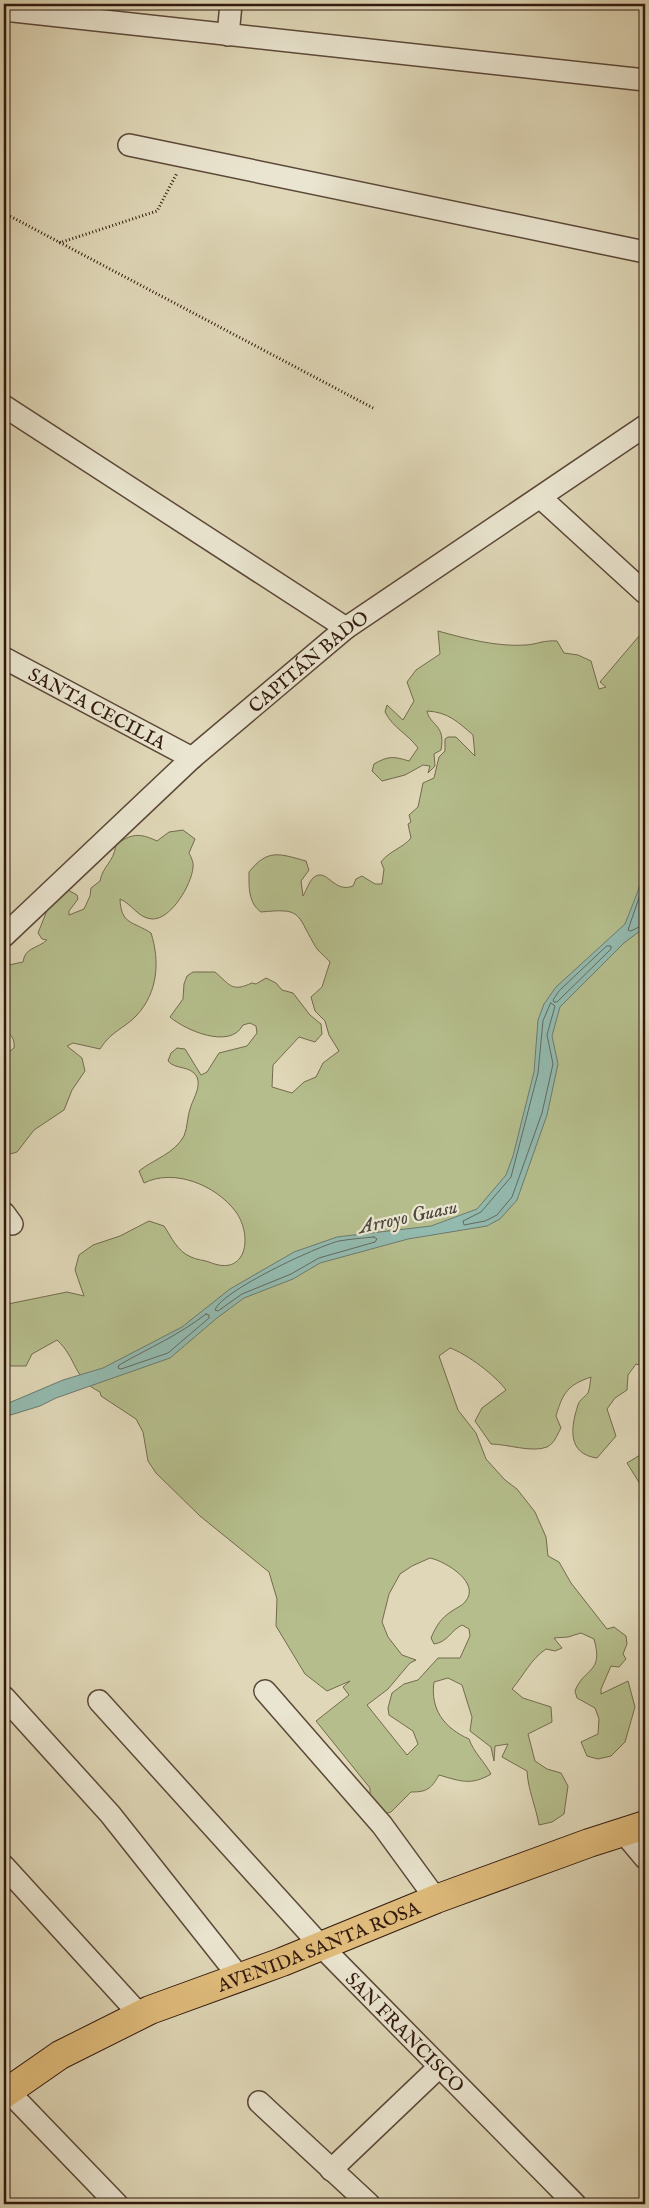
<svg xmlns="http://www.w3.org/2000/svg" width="649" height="2208" font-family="'IM FELL English',serif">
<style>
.green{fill:#b5bd8c;stroke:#736b4d;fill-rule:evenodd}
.water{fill:#93baaf;stroke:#6c7a6f}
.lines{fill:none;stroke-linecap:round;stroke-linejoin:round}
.shore{stroke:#626a5e;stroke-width:1}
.minor-casing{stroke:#5c4838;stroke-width:24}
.major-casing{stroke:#31190e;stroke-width:30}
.path{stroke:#31190e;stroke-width:3;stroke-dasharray:1 2.5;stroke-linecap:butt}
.minor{stroke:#eae5d0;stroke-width:21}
.major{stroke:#e0bc7c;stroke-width:28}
.labels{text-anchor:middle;stroke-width:4.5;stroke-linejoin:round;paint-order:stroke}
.street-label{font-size:19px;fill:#31190e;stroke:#eae5d0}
.water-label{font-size:20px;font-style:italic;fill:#4e493e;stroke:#eae5d0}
</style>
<rect width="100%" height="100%" fill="#dfd7b7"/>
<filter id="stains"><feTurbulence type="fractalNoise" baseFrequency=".004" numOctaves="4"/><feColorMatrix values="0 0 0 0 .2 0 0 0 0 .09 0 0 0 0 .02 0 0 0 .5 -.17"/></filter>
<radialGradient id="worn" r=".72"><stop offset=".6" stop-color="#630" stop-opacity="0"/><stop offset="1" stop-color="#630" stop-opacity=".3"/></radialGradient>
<path class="green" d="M645 629V1080L639 1083 645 1104V1367L636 1364 628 1375 627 1390 615 1398 607 1409 616 1436 597 1458C568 1454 570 1429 578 1405 579 1400 585 1397 588 1393 590 1388 590 1382 591 1377 568 1385 563 1392 556 1416L561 1428C557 1435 554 1444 547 1447 532 1453 507 1444 491 1444L475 1421 482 1408 506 1390C495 1375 467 1354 450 1348L439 1356 458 1410 476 1433 486 1459 505 1480 517 1489 535 1512 546 1537 548 1556 559 1562 571 1583 607 1629 614 1627 626 1636 627 1644 623 1654 626 1659 619 1667 611 1666 601 1689V1694L628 1681 635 1707 625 1742 611 1756 598 1759 587 1756 581 1742 598 1734 599 1719 595 1708 577 1698 575 1691C584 1667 604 1674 594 1639L581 1633 568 1637 554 1638 562 1648 555 1651 546 1649C531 1659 524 1675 512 1689L523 1698 551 1707 552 1722 528 1734 535 1761 547 1769 561 1773 568 1786 564 1814 552 1822 539 1825C536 1807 528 1790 527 1771L502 1757 508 1744 495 1746 494 1761 491 1747 470 1731 472 1717 462 1685 448 1678 434 1682C430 1709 444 1728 469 1739 474 1753 484 1761 491 1774 471 1786 460 1781 439 1775 431 1789 427 1792 411 1792L391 1812 384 1814 370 1797V1788L316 1721 349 1695 343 1687 350 1681 327 1691 305 1674 276 1626 277 1599 269 1572 200 1516 156 1473 148 1461 143 1432 136 1419 101 1396 100 1392C73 1379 77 1358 57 1340L32 1354 26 1366H11L4 1359V1311L8 1304 67 1292 84 1296 75 1270 79 1255 93 1245 120 1236 149 1221 164 1226C172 1238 177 1251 191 1257 197 1260 204 1260 209 1262 247 1278 253 1236 236 1212 216 1185 174 1168 144 1183L139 1171C154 1159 174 1154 184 1136 188 1127 187 1115 191 1106 194 1097 201 1087 197 1077 191 1065 175 1070 168 1061L171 1053 177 1048 185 1049 201 1075 207 1072 219 1053 247 1046 257 1033 256 1026 250 1023 243 1025C230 1050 185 1030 170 1017L183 999 184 984 187 976 193 972H215C231 986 232 992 252 983L256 984 266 978 276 983 282 990 293 993 310 1015 321 1024 322 1034 315 1042 299 1037 273 1065 272 1087 292 1093 304 1082 316 1077 323 1063 339 1051 329 1035 325 1021 315 1011 311 997 322 987 330 962C325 956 317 951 314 944 296 913 302 908 261 912 248 903 249 886 249 872 268 848 280 854 306 861L309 870 301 881 303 896C306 891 309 882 313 878 327 866 333 894 353 886L356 879 362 876 375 884H382L384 869 381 862C389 851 403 848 411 838L408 824 411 822 409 815 418 807 423 783 434 778 439 757 445 751V739L448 737H456L475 756 473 735C458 722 448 712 427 711 430 726 446 724 441 750L434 754 435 766 428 773 430 766 423 765 405 775 382 781 372 771 374 764C388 756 393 756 409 761L418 748C408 734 393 728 385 712L387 705 403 720 414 701 407 682 416 670 440 654 438 631C467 639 497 647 526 645 538 644 544 640 557 641L564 653 578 655 591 661 599 689 606 687 600 682ZM430 1558C445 1561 482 1583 465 1602 462 1606 456 1608 452 1611 441 1618 436 1626 431 1638L434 1644C448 1642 450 1631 462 1625L469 1629 470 1636 460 1658H438L418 1680 404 1684 392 1693 388 1708 389 1715 413 1731 418 1744 407 1755 367 1705 388 1689 410 1663 416 1660 402 1655 388 1637 382 1622 389 1594 400 1574 412 1566Z
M183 830 195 839 189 853C191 857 194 863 193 867 192 884 171 920 152 919 138 918 132 904 120 899 121 925 133 921 151 933 160 961 158 992 137 1015 124 1029 111 1031 100 1049L73 1043 67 1046 82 1058 85 1071 72 1090 64 1110 34 1130 17 1152 10 1154 4 1151V1056L14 1048C15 1040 12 1034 4 1031V966L23 962C25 947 37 949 47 940L42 939 38 933 48 908 68 890 77 895 78 899 69 911V915L84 909 90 896 91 888 100 881C103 865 113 864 116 845 131 833 140 833 157 841L169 832Z
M645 1452V1492L627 1463Z"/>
<path class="water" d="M645 861V927L624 943 560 1007 552 1036 558 1064 547 1115 517 1200 500 1219 487 1226 408 1239 320 1263 293 1279 244 1298 217 1318 170 1358 56 1398 40 1406 4 1417V1405L63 1380 103 1368 182 1327 230 1289 294 1252 337 1237 431 1226 477 1209 506 1175 513 1156 534 1072 538 1020 544 1004 556 987 625 924 638 891Z"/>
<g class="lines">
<path class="shore" d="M645 880 628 930 631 931 645 924
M607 946H611V949L557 1002H554L553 1000 559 991Z
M551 1003 555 1006 547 1035 553 1064 542 1113 512 1197 497 1215 485 1221 464 1225 463 1221 481 1212 511 1177 538 1073 543 1021Z
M374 1237 377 1239 375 1242 319 1258 291 1274 242 1294 218 1311 215 1310C221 1291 318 1246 339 1241 351 1239 363 1238 374 1237Z
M206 1314 209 1315V1318L168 1353 121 1369 118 1368 119 1365C149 1348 179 1335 206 1314Z"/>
<g class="minor-casing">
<g id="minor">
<path d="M4 10 645 80"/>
<path d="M228 35 231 4"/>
<path d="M129 145 645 252"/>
<path d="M4 406 346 628"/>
<path d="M541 498 645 593"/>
<path id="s1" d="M4 658 192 758"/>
<path id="s2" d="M4 936 192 758 346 628 645 426"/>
<path d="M4 1213 12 1224"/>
<path d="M265 1691 382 1825 436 1899"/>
<path d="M4 1697 110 1814 240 1978"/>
<path id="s3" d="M99 1701 321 1946 575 2204"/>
<path d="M624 1833 645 1858"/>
<path d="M4 1866 140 2015"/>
<path d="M8 2091 117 2204"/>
<path d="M259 2102 369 2204"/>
<path d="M331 2170 438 2068"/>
</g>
</g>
<g class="major-casing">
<g id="major">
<path id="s4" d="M4 2094 60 2055 150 2010 282 1962 436 1899 589 1843 645 1825"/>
</g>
</g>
<path class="path" d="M4 213 375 409
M59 243 157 211 177 173"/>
<use href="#minor" class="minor"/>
<use href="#major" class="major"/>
</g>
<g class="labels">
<g class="street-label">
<text dy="7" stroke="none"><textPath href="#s2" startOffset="410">CAPITÁN BADO</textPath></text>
<text dy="7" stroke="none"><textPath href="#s1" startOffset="106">SANTA CECILIA</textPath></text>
<text dy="7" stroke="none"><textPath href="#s4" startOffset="349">AVENIDA SANTA ROSA</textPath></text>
<text dy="7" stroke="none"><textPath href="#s3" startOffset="451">SAN FRANCISCO</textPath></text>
</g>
<g class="water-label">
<text transform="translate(408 1216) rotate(-12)" y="7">Arroyo Guasu</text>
</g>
</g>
<rect width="649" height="2208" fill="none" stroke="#dfd7b7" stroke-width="20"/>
<rect x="5" y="5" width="639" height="2198" fill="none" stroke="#31190e" stroke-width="2.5"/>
<rect x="10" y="10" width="629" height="2188" fill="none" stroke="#31190e"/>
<rect width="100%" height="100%" filter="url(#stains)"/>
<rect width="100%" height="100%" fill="url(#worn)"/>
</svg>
